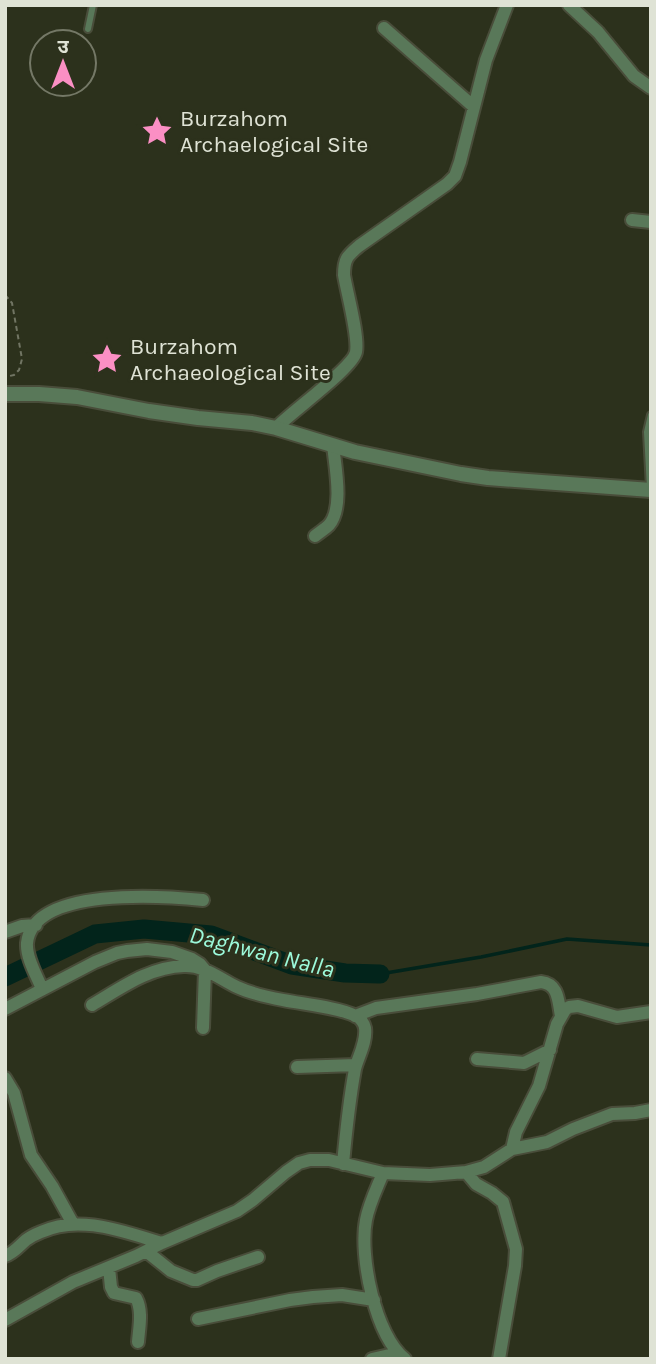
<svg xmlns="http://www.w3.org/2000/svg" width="656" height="1364" font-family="Karla,'Noto Sans Devanagari',sans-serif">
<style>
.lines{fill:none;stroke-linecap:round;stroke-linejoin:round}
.stream{stroke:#02241b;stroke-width:3.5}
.river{stroke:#02241b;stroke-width:19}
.service-casing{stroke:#494d3a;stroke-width:10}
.minor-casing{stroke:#494d3a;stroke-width:16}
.tertiary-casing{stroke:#494d3a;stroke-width:18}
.path{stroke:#717563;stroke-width:2;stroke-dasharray:5 3.5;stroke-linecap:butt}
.service{stroke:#597859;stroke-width:6}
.minor{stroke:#597859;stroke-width:12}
.tertiary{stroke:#597859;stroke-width:14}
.labels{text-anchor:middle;stroke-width:6;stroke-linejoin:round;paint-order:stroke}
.poi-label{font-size:23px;fill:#dfe3d5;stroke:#2c311c;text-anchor:start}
.water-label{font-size:24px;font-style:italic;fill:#9cfadb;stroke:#2c311c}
</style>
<rect width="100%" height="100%" fill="#2c311c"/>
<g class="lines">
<path class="stream" d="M380 974 481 957 567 939 651 945"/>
<path class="river" d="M5 977 95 934 144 929 211 935 292 965 345 973 380 974"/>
<g class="service-casing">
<path id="service" d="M88 29 93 5
M650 488 647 432 651 415"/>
</g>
<g class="minor-casing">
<path id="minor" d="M569 5 598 32 634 76 651 88
M384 28 474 107
M632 220 651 222
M276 428C291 412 353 368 356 352 359 336 347 293 344 275 344 259 347 256 359 246L447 184 455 176 460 162 486 60 507 5
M315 536C320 532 325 529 329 525 344 508 335 466 333 445
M5 932 22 926 36 925
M42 989C37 976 26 958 27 943 33 886 164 896 203 900
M92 1005C121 988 149 967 184 966 204 965 220 979 237 987 252 994 267 997 283 1000 303 1004 338 1007 356 1016 360 1018 364 1023 365 1028 367 1042 358 1057 355 1069 349 1102 346 1131 343 1164
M5 1009 95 962 117 953 127 951 147 949 172 952 192 959 200 964 205 970 203 1028
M355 1016 376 1008 477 994 541 982C559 984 558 1001 561 1016
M477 1059 524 1063 550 1050
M297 1067 356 1065
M5 1078 14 1093 31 1155 52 1186 73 1224
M512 1149 516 1132 539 1086 557 1024 565 1010 569 1007 578 1006 617 1017 651 1012
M466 1172 476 1184 492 1193 503 1202 516 1249 515 1266 499 1359
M383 1173C377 1188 369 1204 366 1220 359 1255 375 1336 405 1359
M146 1251 171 1271 193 1280H197L217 1271 258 1257
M5 1256C14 1253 19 1246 26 1240 30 1237 36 1234 41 1232 80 1214 124 1232 162 1243
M109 1268 111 1287 114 1293 136 1298C143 1311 139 1328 138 1342
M198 1319 290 1300 313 1297 342 1295 374 1300
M5 1320 73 1282 136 1256 162 1243 237 1211 253 1200 286 1172 299 1163 310 1160H329L383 1173 430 1175 466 1172 484 1167 512 1149 547 1142 573 1129 612 1114 635 1113 651 1110
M372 1359 398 1353"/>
</g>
<g class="tertiary-casing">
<path id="tertiary" d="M5 394H39L77 397 149 411 198 418 252 423 276 428 355 452 461 474 488 478 651 490"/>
</g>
<path class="path" d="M5 295 12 303 22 359 19 370 14 375 5 377"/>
<use href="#service" class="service"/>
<use href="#minor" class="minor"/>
<use href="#tertiary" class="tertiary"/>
</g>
<defs>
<g id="sight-bare" transform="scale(2.415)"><path d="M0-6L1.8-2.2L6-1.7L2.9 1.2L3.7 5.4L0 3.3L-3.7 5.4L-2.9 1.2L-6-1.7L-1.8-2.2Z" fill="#fb8fc4" stroke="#2c311c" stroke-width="2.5" paint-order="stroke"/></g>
</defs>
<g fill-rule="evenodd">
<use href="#sight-bare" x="157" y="131"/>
<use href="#sight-bare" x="107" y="359"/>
</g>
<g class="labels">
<g class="poi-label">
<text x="180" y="126">Burzahom<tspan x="180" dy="26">Archaelogical Site</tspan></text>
<text x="130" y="354">Burzahom<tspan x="130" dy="26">Archaeological Site</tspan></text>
</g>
<g class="water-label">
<text transform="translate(262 952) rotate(14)" y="8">Daghwan Nalla</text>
</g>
</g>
<rect width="656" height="1364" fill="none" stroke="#dfe3d5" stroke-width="14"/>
<g transform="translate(63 63)"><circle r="33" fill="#2c311c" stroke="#747866" stroke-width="2"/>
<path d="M0-5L12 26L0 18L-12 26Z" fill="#fb8fc4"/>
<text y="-10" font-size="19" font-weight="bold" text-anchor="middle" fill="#dfe3d5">उ</text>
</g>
</svg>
